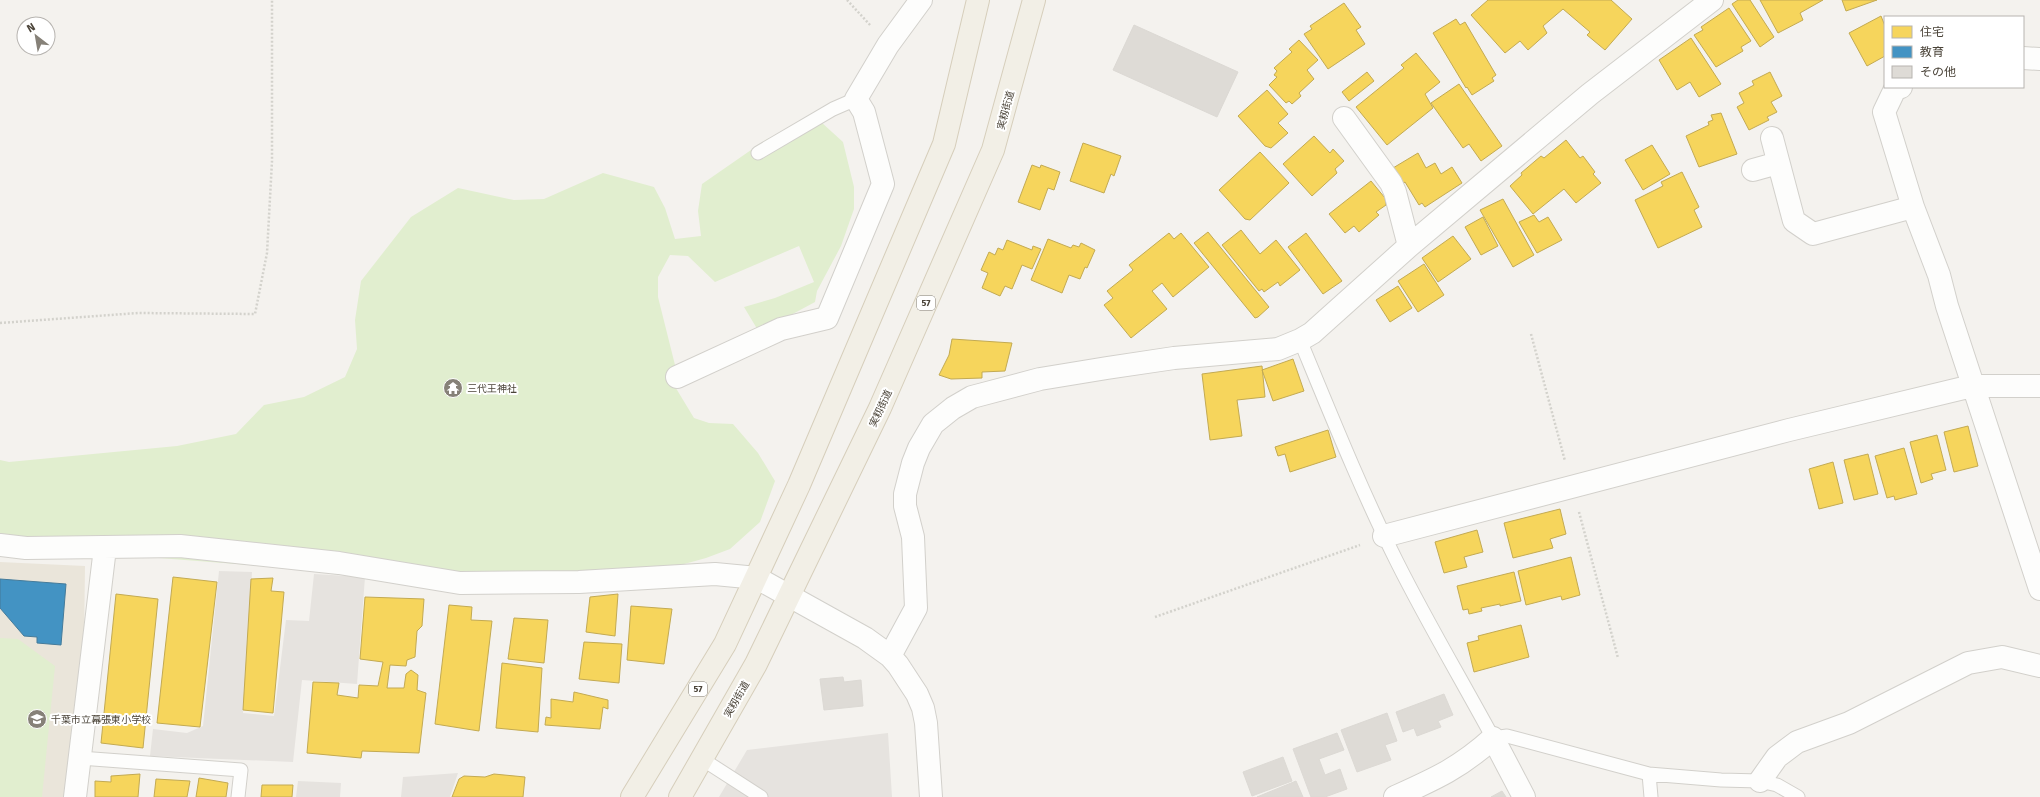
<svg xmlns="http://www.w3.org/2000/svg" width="2040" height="797" font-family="'Fira Sans','Noto Sans JP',sans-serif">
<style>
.education{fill:#eae5da}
.green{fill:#e1eecf}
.parking{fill:#e6e3df}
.homes{fill:#f6d55c;stroke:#c3aa52}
.schools{fill:#4393c3;stroke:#457b9a}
.building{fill:#dedbd6;stroke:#dcd9d4}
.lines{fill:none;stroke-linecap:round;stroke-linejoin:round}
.service-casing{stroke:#d2d0cb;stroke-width:15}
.minor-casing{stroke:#d2d0cb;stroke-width:24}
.primary-casing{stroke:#d6cebb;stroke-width:24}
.path{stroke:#d3d2cc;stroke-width:2.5;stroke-dasharray:2 2;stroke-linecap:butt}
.service{stroke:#fdfdfc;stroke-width:13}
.minor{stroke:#fdfdfc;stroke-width:22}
.primary{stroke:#f2efe6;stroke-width:22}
.labels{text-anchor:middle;stroke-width:4;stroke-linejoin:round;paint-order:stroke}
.shield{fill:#fff;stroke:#817c74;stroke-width:1}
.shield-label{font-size:9px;font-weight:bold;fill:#4b4439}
.street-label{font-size:10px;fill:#4b4439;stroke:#fff}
.poi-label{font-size:10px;fill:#4b4439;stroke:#fff;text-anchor:start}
</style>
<rect width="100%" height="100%" fill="#f4f2ee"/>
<path class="education" d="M0 562 85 566 84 641 66 797H0Z"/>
<path class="green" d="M821 122 843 142 854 187V209L841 246 817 291 815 302 759 332 744 307 775 298 814 282 799 246 715 282 688 256 670 255 658 277V297L675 365 671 380 694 418 709 423 733 424 758 453 775 481 760 522 730 549 706 558 597 588 455 581 107 554 0 543V460L9 462 177 446 236 434 264 405 304 397 345 377 357 349 355 320 361 281 411 217 458 188 514 200 544 199 603 173 654 187 665 208 675 239 701 236 698 211 702 184 767 139Z
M0 638 18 639 55 666 42 797H0Z"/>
<path class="parking" d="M219 571 252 572 243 713 274 716 286 620 309 621 314 574 365 577 357 684 302 680 293 762 150 756 153 729 187 733 203 726Z
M888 733 892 797H719L747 750Z
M458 773 450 797H401L403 777Z
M298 781 341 783 340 797H296Z"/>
<path class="homes" d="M1488 0H1611L1632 19 1605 50 1587 35 1590 32 1563 9 1543 26 1547 33 1528 50 1520 41 1505 53 1471 15Z
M1738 0H1750L1774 37 1760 47 1732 4Z
M1760 0H1823L1800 13 1803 20 1778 33Z
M1842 0H1877L1846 11Z
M1344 3 1361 27 1356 30 1365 44 1328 69 1304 34 1312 29 1310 26Z
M1729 8 1751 41 1741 47 1743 51 1716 67 1694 35 1703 30 1701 27Z
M1881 16 1885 26V56L1867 66 1849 33Z
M1456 19 1460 25 1465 22 1496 75 1492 78 1494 81 1472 95 1467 87 1466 88 1433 33Z
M1691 38 1721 84 1699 97 1690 82 1677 90 1659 60Z
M1299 40 1318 60 1307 70 1314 79 1299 93 1301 96 1292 104 1289 101 1286 103 1269 85 1277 77 1274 75 1277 71 1274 68 1292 52 1289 49Z
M1416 53 1440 82 1425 94 1433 108 1387 145 1356 107 1404 68 1401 65Z
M1367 72 1374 81 1349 101 1342 92Z
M1770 72 1782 96 1771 102 1777 112 1767 117 1769 120 1749 130 1737 107 1744 103 1739 93 1754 85 1752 81Z
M1459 84 1502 146 1481 161 1469 144 1463 148 1431 103Z
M1267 90 1288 114 1278 123 1288 133 1271 148 1265 146 1238 116Z
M1721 113 1737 154 1699 167 1686 136 1709 125 1708 122 1713 120 1711 115Z
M1314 136 1330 153 1333 149 1344 161 1335 169 1337 173 1312 196 1283 164Z
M1566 140 1580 158 1583 156 1595 172 1593 174 1601 183 1576 203 1564 189 1533 214 1510 186 1522 175 1521 173 1541 156 1544 158Z
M1083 143 1121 156 1114 176 1111 174 1104 193 1070 181Z
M1652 145 1670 174 1643 190 1625 160Z
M1260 152 1289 183 1250 220 1245 219 1219 190Z
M1418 153 1426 168 1435 163 1441 174 1452 167 1462 183 1425 207 1422 203 1419 205 1405 182 1402 184 1393 168Z
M1032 165 1040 168 1041 165 1060 172 1054 190 1048 188 1040 210 1018 202Z
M1682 172 1699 207 1694 210 1702 227 1658 248 1635 200 1663 186 1661 182Z
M1371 181 1385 198 1386 205 1376 212 1379 215 1359 232 1354 226 1345 233 1329 214Z
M1503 199 1534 255 1513 267 1480 210Z
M1534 215 1539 222 1548 217 1562 240 1537 253 1519 222Z
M1483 217 1498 246 1481 255 1465 227Z
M1241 230 1260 254 1276 240 1300 270 1280 286 1278 282 1264 292 1262 289 1259 291 1222 245Z
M1208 232 1269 307 1258 317 1255 318 1194 243Z
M1169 233 1174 239 1181 233 1209 267 1173 297 1162 283 1152 291 1167 309 1131 338 1104 305 1113 298 1107 291 1133 270 1129 265Z
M1306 233 1342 281 1323 294 1288 247Z
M1453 236 1471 259 1438 282 1422 258Z
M1048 239 1071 248 1073 245 1079 247 1081 243 1095 250 1087 268 1085 267 1080 279 1069 275 1062 293 1031 280Z
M1007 240 1032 250 1033 246 1041 249 1032 269 1022 265 1012 289 1005 286 1000 296 982 288 988 273 981 270 989 252 995 255 998 248 1003 250Z
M1424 264 1444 295 1418 312 1398 281Z
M1398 286 1412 308 1390 322 1376 300Z
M952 339 1012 343 1005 371 982 372V378L951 379 939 375 949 355Z
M1293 359 1304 391 1273 401 1262 370Z
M1262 366 1265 397 1237 400 1242 436 1210 440 1202 374Z
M1968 426 1978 466 1954 472 1944 432Z
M1328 430 1336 457 1290 472 1285 454 1278 456 1275 447Z
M1937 435 1946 470 1931 474 1933 479 1921 483 1910 442Z
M1904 448 1917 494 1895 500 1894 496 1887 498 1875 456Z
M1868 454 1878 494 1854 500 1844 460Z
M1833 462 1843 503 1819 509 1809 469Z
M1560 509 1566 534 1550 539 1553 548 1513 558 1504 523Z
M1477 530 1483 552 1464 557 1467 567 1444 573 1435 542Z
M1571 557 1580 595 1562 600 1561 596 1526 605 1518 571Z
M1514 572 1521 601 1500 606V604L1481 608 1482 611 1469 614 1468 609 1463 610 1457 586Z
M173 577 217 582 200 727 157 723Z
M273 578 271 591 284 592 273 713 243 710 251 579Z
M116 594 158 599 143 748 101 743Z
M618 594 615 636 586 632 590 597Z
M365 597 424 599 422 626 417 631 415 657 407 660 406 666 390 665 387 688H404L406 674 411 670 418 675 417 690 426 693 419 753 362 751 361 758 307 753 313 682 339 683 337 695 358 698 359 685 378 686 383 662 360 659Z
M449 605 472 607 471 620 492 621 479 731 435 724Z
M631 606 672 609 664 664 627 660Z
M514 618 548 620 544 663 508 659Z
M1521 625 1529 657 1474 672 1467 643 1479 640 1478 636Z
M584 642 622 644 619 683 579 679Z
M502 663 542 668 538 732 496 728Z
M574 692 608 700V709L603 707 600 729 545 725 546 717 551 718V699L573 702Z
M140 774 138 797H95V781L111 782V776Z
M494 774 525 777 523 797H452L459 779 464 776 485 777Z
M199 778 228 783 226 797H196Z
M156 779 190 781 187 797H154Z
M262 785H293L292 797H261Z"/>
<path class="schools" d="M0 579 66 584 61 645 37 643V637L24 636 0 608Z"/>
<path class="building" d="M1134 25 1238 72 1217 117 1113 70Z
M843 677 844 682 861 680 863 706 824 710 820 679Z
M1444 694 1453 715 1438 721 1441 727 1417 736 1414 728 1403 732 1396 712Z
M1387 713 1397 741 1385 745 1391 760 1357 772 1341 730Z
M1337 733 1344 750 1319 759 1325 775 1340 769 1347 789 1325 797H1311L1293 749Z
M1283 757 1292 781 1252 796 1243 772Z
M1296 781 1303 797H1257Z
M1502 791 1506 797H1491Z"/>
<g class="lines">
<g class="service-casing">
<path id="service" d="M758 153 833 109 856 99
M1300 340C1331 415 1361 490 1397 562 1427 622 1461 679 1493 738L1507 736 1649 774 1721 780 1760 781 1777 785 1798 797
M80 758 241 770 238 797
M702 759 761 797
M1649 774 1651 797"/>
</g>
<g class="minor-casing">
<path id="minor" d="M2023 58 2040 59
M1901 87 1895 89 1884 112 1913 207 1939 275 1947 306 2040 589
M1344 118 1391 183 1395 192 1409 246
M1772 138 1794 221 1813 234 1913 207
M1753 170 1778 163
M677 377 781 329 827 318 883 184 864 112 856 99 888 45 921 0
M1384 536 1789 430 1972 386H2040
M0 545 26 548 180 546 339 563 460 583 579 582 715 574 757 578 865 638 890 656 898 665 917 694 923 708 926 723 931 797
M890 656 916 608 913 537 905 506V494L913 463 919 448 933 424 953 408 972 397 1040 379 1107 368 1174 358 1278 349 1300 340 1312 333 1409 246 1590 94 1712 0
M1760 781 1777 757 1797 742 1849 723 1968 663 2002 657 2040 666
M75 797 105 548
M1395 797C1435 779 1460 768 1493 738L1524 797"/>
</g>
<g class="primary-casing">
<path id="primary" d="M632 797 725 644 799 485 944 144 978 0
M680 797 756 664 880 408 993 150 1034 0"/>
</g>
<path class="path" d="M847 0 871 26
M0 323 138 313 255 314 267 253 272 161V0
M1531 334 1565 461
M1579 512 1618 658
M1155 617 1360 545"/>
<use href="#service" class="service"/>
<use href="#minor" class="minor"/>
<use href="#primary" class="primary"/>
</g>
<defs>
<g id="temple-disc" transform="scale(1)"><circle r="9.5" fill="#868178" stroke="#fff"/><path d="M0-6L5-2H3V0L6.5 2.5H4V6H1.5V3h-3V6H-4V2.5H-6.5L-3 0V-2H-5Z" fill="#fff"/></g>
<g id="school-disc" transform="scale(1)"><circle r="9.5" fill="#868178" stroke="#fff"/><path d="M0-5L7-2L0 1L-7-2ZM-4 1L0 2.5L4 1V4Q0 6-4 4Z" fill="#fff"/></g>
</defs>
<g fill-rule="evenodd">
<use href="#temple-disc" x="453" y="388"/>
<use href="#school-disc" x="37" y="719"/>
</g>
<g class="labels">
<g class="shield">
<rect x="917" y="296" width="18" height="14" rx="3"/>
<rect x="689" y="682" width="18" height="14" rx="3"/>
</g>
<g class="shield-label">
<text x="926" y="306">57</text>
<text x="698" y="692">57</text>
</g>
<g class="street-label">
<text transform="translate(1005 110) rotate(-75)" y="4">実籾街道</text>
<text transform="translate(880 408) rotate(-65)" y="4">実籾街道</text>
<text transform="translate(736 699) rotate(-60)" y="4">実籾街道</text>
</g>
<g class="poi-label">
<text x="467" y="392">三代王神社</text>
<text x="51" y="723">千葉市立幕張東小学校</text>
</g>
</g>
<rect x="1884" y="16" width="140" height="72" fill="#ffffff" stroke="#b7b4b0"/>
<rect x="1892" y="26" width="20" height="12" fill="#f6d55c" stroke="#b7b4b0"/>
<text x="1920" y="36" font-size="12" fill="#4b4439">住宅</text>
<rect x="1892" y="46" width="20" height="12" fill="#4393c3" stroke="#b7b4b0"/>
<text x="1920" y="56" font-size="12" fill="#4b4439">教育</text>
<rect x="1892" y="66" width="20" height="12" fill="#dedbd6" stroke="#b7b4b0"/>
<text x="1920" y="76" font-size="12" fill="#4b4439">その他</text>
<g transform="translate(36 36) rotate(329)"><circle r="19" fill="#ffffff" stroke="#b7b4b0"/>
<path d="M0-3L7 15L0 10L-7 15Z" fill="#868178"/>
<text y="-6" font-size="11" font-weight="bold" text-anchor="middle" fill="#4b4439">N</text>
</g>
</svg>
